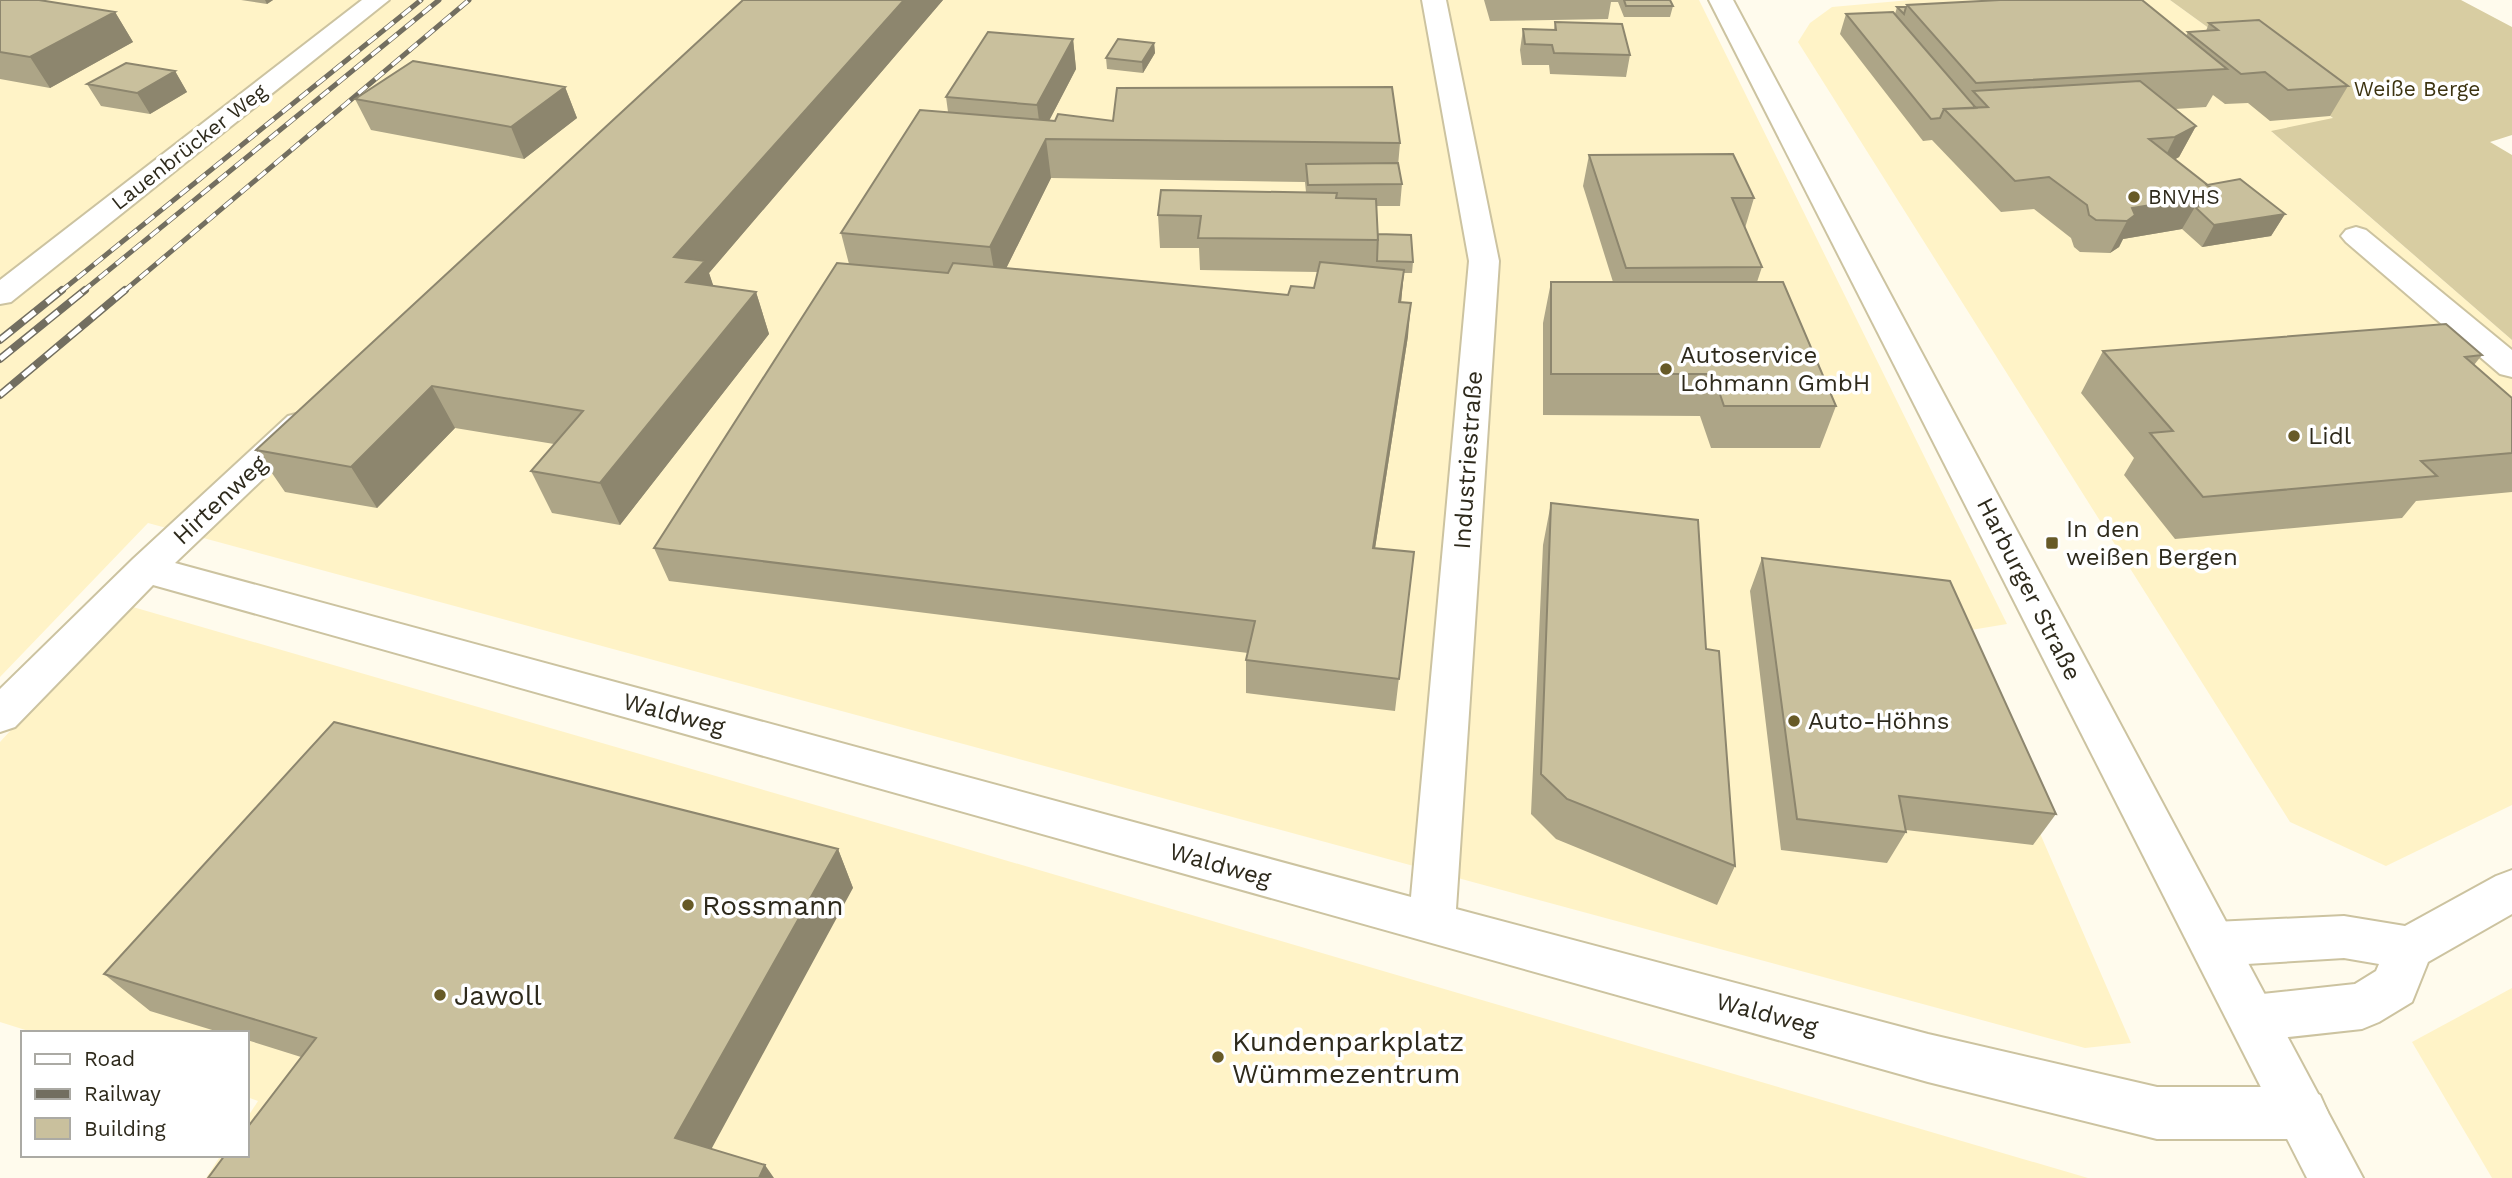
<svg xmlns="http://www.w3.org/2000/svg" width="2512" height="1178" font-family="'Work Sans',sans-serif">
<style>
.built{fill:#fff3c7}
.forest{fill:#d8cda2}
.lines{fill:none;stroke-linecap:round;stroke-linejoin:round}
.minor-casing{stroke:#ccc3a0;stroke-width:4}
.major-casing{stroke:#ccc3a0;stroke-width:4}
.minor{fill:#fff;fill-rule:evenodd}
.major{fill:#fff;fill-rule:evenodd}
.rail-far1-casing{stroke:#726e60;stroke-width:5}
.rail-casing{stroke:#726e60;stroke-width:8}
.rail-far1{stroke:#fff;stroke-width:3.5;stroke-dasharray:11;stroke-linecap:butt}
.rail{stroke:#fff;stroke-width:5;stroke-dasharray:15;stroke-linecap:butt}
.wall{fill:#ada587;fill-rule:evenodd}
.shaded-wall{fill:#8d866e}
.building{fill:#c9c09d;stroke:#8d866e;stroke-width:2}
.poi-dot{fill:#675a27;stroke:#fff;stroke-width:2.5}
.labels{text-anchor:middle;stroke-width:7;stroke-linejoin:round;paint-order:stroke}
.far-park-label{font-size:21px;fill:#3c3310;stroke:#fff}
.far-street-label{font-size:21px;fill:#2e2a1c;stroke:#fff}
.far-poi-label{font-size:21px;fill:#2e2a1c;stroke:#fff;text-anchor:start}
.poi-label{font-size:24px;fill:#2e2a1c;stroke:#fff;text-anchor:start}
.street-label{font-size:24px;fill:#2e2a1c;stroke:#fff}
.near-poi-label{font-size:28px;fill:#2e2a1c;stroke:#fff;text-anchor:start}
</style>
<rect width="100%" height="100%" fill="#fffbed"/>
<path class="built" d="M0 0H1699L2007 624 1953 633 2131 1043 2085 1048 148 523 0 677Z
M1910 0H2170L2334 119 2272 132 2512 340V805L2386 866 2290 822 1798 42 1810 23 1832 7Z
M126 605 940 841 2088 1178H206L221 1155H247V1118L258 1101 247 1097V1033H35L0 1022V742Z
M2512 988V1178H2492L2412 1042Z"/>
<path class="forest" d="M2170 0H2461L2512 27V135L2490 142 2512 155V340L2271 131 2333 118Z"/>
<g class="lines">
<g class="minor-casing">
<path id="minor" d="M362 0H389L11 302 0 304V280Z
M1422 0H1446L1499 261 1456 909 1928 1034 2157 1087H2302L2320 1095 2328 1113 2320 1131 2302 1139H2157L1928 1082 153 585 15 727 0 732V689L133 559 288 416 300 413 312 416 317 424 312 432 175 563 1411 897 1469 261Z
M2356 227 2366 230 2512 350V377L2500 374 2346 242 2341 236 2346 230Z
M2512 870V914L2428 962 2412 1002 2379 1022 2362 1029 2253 1041 2236 1034 2228 1018 2236 1002 2253 995 2355 984 2376 971 2379 964 2344 958 2214 966 2197 959 2190 944 2197 929 2214 922 2344 916 2405 926 2496 876Z"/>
</g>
<g class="major-casing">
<path id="major" d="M1709 0H1733L2363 1178H2307Z"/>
</g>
<use href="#minor" class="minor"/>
<use href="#major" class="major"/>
<g class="rail-far1-casing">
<path id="rail-far1" d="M60 292 421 0
M82 292 439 0
M123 292 469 0"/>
</g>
<g class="rail-casing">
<path id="rail" d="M0 340 62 290
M0 359 85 290
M0 395 125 290"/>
</g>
<use href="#rail-far1" class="rail-far1"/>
<use href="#rail" class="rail"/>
</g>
<path class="wall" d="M0 0 115 12 133 42 50 88 0 79Z
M241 0H273L267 4Z
M743 0H943L709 273 713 286 756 292 769 334 620 525 552 513 531 471 554 444 455 428 377 508 285 492 256 450Z
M1484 0H1670L1673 6 1670 17H1624L1618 2H1611L1608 19 1490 21Z
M1907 5 2186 36 2188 32 2206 31 2209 23 2348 86 2330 116 2270 121 2248 103 2225 104 2213 95 2206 107 2175 109 2196 126 2179 157 2175 159 2207 185 2285 214 2271 236 2202 247 2182 229 2123 239 2119 247 2110 253 2080 252 2074 247 2071 238 2034 209 2001 212 1932 140 1923 141 1840 34 1846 14H1895L1897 7H1906Z
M1555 22 1630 55 1626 77 1550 74 1549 65H1522L1520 50 1523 29 1554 30Z
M1073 39 1076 69 1049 121H1113L1400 143 1398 166 1402 184 1400 206H1376L1378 234 1413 262 1412 273H1404L1401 302 1408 336 1375 548 1414 552 1395 711 1246 693V660L1248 653 669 581 654 548 849 264 841 233 948 112 946 97ZM1051 178 1305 182 1306 192 1158 215 1160 248H1199L1200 270 1318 272 1314 288 1288 295 1006 268Z
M1154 43 1155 53 1143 73 1107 69 1106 58Z
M175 71 187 92 150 114 101 106 87 84Z
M565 87 577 118 524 159 371 130 355 99Z
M1589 155 1754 198 1745 228 1762 267 1757 282 1836 406 1820 448H1711L1700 416 1543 415V323L1551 282H1613L1583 186Z
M2103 351 2482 355 2474 365 2512 398V492L2416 501 2402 518 2175 539 2124 475 2134 458 2081 393Z
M1551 503 1706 649 1735 866 1717 905 1556 839 1531 814 1543 545Z
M1762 558 2056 814 2033 845 1906 830V832L1887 863 1781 850 1750 591Z
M838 849 853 888 301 1057 247 1040V1033H222L150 1011 104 974Z"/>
<path class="shaded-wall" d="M265 0H273L267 4Z
M904 0H943L709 273 719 302 701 323 674 257Z
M115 12 133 42 50 88 30 57Z
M1073 39 1076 69 1041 136 1037 105Z
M1154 43 1155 53 1143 73 1142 62Z
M175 71 187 92 150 114 137 93Z
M565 87 577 118 524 159 511 127Z
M2196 126 2179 157 2159 169 2175 137Z
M1046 139 1051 178 997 287 990 247Z
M2219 194 2206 217 2195 207 2182 229 2123 239 2119 247 2110 253 2127 221 2132 208Z
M2285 214 2271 236 2202 247 2214 225Z
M1404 270 1401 303 1399 302Z
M756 292 769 334 620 525 600 483Z
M1411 303 1408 336 1370 581 1373 548Z
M432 386 455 428 377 508 351 467Z
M838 849 853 888 700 1170 675 1138Z
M765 1165 774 1178H759Z"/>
<path class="building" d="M0 0H39L115 12 30 57 0 52Z
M743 0H904L674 257 705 261 686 282 756 292 600 483 531 471 583 411 432 386 351 467 256 450Z
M1624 0H1670L1673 6H1626Z
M2000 0H2142L2227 69 1976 83 1907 5Z
M1897 7H1906L1904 14Z
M1893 12 1976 108 1944 109 1940 118 1931 119 1846 14Z
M2259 20 2348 86 2288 90 2265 72 2241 74 2188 32 2218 30 2209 23Z
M1555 22 1622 24 1630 55 1554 53 1552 45 1525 44 1523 29 1556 30Z
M988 32 1073 39 1037 105 946 97Z
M1118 39 1154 43 1142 62 1106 58Z
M413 61 565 87 511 127 355 99Z
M126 63 175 71 137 93 87 84Z
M2140 81 2196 126 2175 137 2149 139 2219 194 2132 208 2135 215 2127 221 2096 220 2089 215 2087 205 2049 177 2015 181 1944 109 1988 107 1973 91Z
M1392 87 1400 143 1046 139 990 247 841 233 920 110 1055 121 1058 114 1113 121 1117 88Z
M1733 154 1754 198H1732L1762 267 1626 268 1589 155Z
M1398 163 1402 184 1308 185 1306 164Z
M2240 179 2285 214 2214 225 2195 207 2214 204 2219 194 2207 185Z
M1161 190 1337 193 1336 198 1376 199 1378 240 1198 238 1201 216 1158 215Z
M1378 234 1411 235 1413 262 1377 261Z
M1320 262 1404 270 1399 302 1411 303 1373 548 1414 552 1399 679 1246 660 1255 621 654 548 837 263 948 273 953 263 1288 295 1291 286 1314 288Z
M1551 282H1783L1836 406H1724L1713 374H1551Z
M2446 324 2482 355 2465 357 2512 398V453L2421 461 2437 476 2203 497 2150 433 2173 431 2103 351Z
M1551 503 1698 520 1706 649 1719 651 1735 866 1567 799 1541 774Z
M1762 558 1950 581 2056 814 1899 796 1906 832 1797 819Z
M334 722 838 849 675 1138 765 1165 759 1178H208L225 1155H247V1128L316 1038 104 974Z"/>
<g class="poi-dot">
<circle cx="2134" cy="197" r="7"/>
<circle cx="1666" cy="369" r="7"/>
<circle cx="2294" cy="436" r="7"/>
<rect x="2045" y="536" width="14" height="14" rx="3.5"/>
<circle cx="1794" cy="721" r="7"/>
<circle cx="688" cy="905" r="7"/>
<circle cx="440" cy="995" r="7"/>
<circle cx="1218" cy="1057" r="7"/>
</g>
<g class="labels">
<g class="far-park-label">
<text x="2417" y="96">Weiße Berge</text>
</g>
<g class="far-street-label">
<text transform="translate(189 147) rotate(-38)" y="7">Lauenbrücker Weg</text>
</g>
<g class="far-poi-label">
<text x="2148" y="204">BNVHS</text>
</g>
<g class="poi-label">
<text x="1680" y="363">Autoservice<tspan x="1680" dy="28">Lohmann GmbH</tspan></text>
<text x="2308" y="444">Lidl</text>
<text x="2066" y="537">In den<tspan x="2066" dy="28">weißen Bergen</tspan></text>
<text x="1808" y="729">Auto-Höhns</text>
</g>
<g class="street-label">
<text transform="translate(1468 460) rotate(-86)" y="8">Industriestraße</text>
<text transform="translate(220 500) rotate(-43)" y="8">Hirtenweg</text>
<text transform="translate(2029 589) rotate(63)" y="8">Harburger Straße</text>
<text transform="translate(674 714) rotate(15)" y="8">Waldweg</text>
<text transform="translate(1220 865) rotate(16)" y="8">Waldweg</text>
<text transform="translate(1767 1014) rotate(15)" y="8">Waldweg</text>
</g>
<g class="near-poi-label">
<text x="702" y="915">Rossmann</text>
<text x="454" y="1005">Jawoll</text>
<text x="1232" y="1051">Kundenparkplatz<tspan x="1232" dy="32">Wümmezentrum</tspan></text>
</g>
</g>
<rect x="21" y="1031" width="228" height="126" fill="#ffffff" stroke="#abaaa4" stroke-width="2"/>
<rect x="35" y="1054" width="35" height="10" fill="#ffffff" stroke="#abaaa4" stroke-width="2"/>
<text x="84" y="1066" font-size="21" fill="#2e2a1c">Road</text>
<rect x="35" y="1089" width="35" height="10" fill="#726e60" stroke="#abaaa4" stroke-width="2"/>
<text x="84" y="1101" font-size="21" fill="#2e2a1c">Railway</text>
<rect x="35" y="1118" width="35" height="21" fill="#c9c09d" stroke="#abaaa4" stroke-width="2"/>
<text x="84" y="1136" font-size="21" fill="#2e2a1c">Building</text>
</svg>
